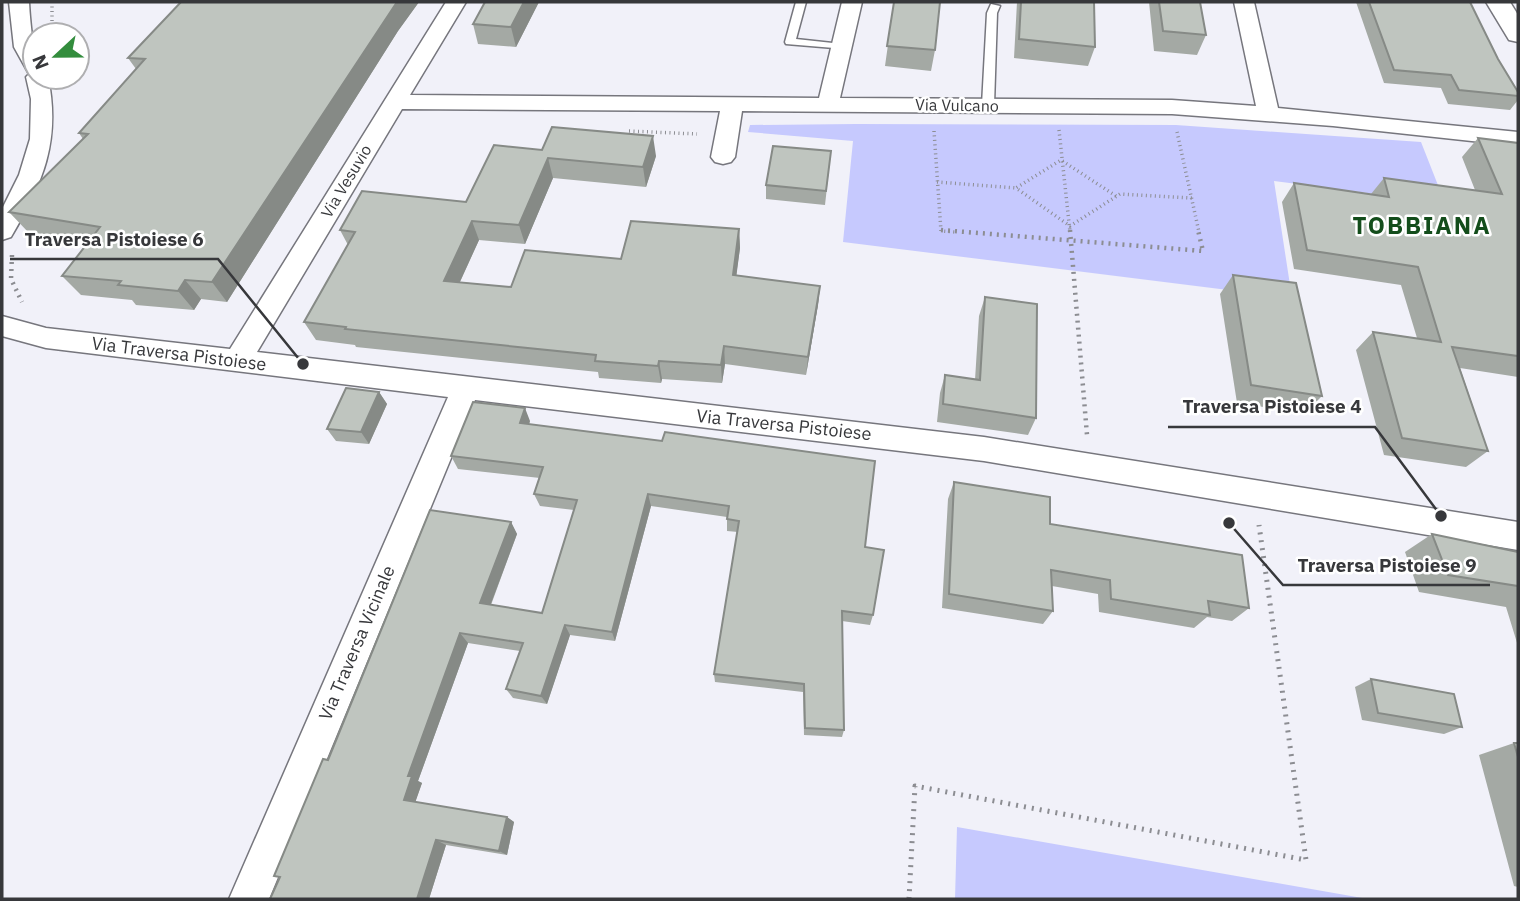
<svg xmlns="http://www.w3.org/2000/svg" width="1520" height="901" font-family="'IBM Plex Sans',sans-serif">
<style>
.green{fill:#c6c9fe}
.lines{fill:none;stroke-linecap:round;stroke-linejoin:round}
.service-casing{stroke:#76767d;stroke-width:3}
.minor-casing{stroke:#76767d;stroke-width:3}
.tertiary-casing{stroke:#76767d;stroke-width:3}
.path-far2{stroke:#8c8d92;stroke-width:3.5;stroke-dasharray:1 3.5;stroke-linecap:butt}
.path-far1{stroke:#8c8d92;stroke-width:4.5;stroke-dasharray:2 5;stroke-linecap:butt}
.path{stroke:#8c8d92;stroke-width:5;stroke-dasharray:2 6;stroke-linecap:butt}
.service{fill:#fff;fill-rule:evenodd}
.minor{fill:#fff;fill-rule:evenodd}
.tertiary{fill:#fff;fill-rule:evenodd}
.wall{fill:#a4a9a4}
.shaded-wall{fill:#868a86}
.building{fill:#bfc5bf;stroke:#868a86;stroke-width:2}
.labels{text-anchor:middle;stroke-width:5;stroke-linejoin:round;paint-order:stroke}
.far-street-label{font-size:16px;fill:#37383b;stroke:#fff}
.street-label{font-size:18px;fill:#37383b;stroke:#fff}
.district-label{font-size:24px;font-weight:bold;letter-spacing:2px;fill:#134d1b;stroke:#fff}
.leader{fill:none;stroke:#37383b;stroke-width:2.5}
.callout-dot{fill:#37383b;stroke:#fff;stroke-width:2.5}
.callout-label{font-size:19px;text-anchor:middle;font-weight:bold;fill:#37383b;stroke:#fff;stroke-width:5;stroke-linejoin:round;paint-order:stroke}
</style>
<rect width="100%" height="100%" fill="#f1f1f9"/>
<path class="green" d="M856 124 1176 125 1421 142 1445 203 1274 181 1292 298 843 242 853 141 748 132 750 125Z
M957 827 1368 899H955Z"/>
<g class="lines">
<g class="service-casing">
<path id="service" d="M796 2H806L796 39 842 44 847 47 846 49 786 44 785 42Z
M991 4 1000 6 997 13 994 105 988 109 982 105 987 13Z"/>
</g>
<g class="minor-casing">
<path id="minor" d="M9 2H29C30 28 35 51 35 77H48C61 141 43 183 11 237L2 240V209L19 175 30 139 31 99 26 77 29 74 14 47Z
M446 2H466L410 95 819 98 842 2H862L840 98 1172 100 1256 106 1234 2H1254L1278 108 1518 132V146L1333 126 1172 114 742 111 735 157 731 162 723 164 715 162 711 157 720 111 402 109 257 352 984 437 1518 522V550L984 461 475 400 269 899H229L448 397 46 348 2 336V316L46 328 230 349Z"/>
</g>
<g class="tertiary-casing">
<path id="tertiary" d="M1486 2H1510L1518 15V42L1509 40Z"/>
</g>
<path class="path-far2" d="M52 2V22
M1059 130 1070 232
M629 131 697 134
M934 131 941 231 955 232
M1177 132 1199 232
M937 182 1016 188
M1116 196 1061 160 1016 188 1070 226 1120 194 1192 198"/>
<path class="path-far1" d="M941 230 1203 251 1198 230
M1070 230 1087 435
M12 255 11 279 22 302"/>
<path class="path" d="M909 899 915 786 1306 860 1259 525"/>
<use href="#service" class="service"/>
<use href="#minor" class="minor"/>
<use href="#tertiary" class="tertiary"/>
</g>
<path class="wall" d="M181 2H419L398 31 227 302 201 299 194 310 136 305 132 300 81 295 62 276 88 242 28 232 9 212 83 139 79 133 136 69 128 58Z
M539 2 516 47 478 44 473 24Z
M894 2 935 50 931 71 885 66Z
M1017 2H1094L1095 47 1088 66 1014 58Z
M1149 2H1200L1206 35 1197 55 1154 51Z
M1356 2H1470L1498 59 1518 92V100L1510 110 1448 104 1441 88 1384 83Z
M1478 138 1518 143V377L1460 368 1488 451 1466 467 1384 455 1356 350 1373 332 1417 338 1401 285 1294 269 1282 202 1294 183 1371 194 1384 178 1475 190 1462 157Z
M542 150 656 156 646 187 553 178 525 244 479 240 460 282 511 287 739 229 740 248 736 276 820 286 818 305 806 375 725 364 722 383 662 379 661 383 599 378 598 372 356 347 355 345 316 340 304 322 348 245 340 230 466 202Z
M831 151 825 205 766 199V185Z
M1233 275 1322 396 1305 413 1237 403 1220 294Z
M985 297 1036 418 1028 435 937 422 940 393 945 375 975 380 979 316Z
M379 392 387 404 369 444 336 441 327 429Z
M530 421 529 424 865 547 873 615 870 625 842 621 844 730 842 737 804 735 803 692 715 682 714 674 738 532 727 531V517L651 506 615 641 570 635 547 704 513 698 506 689 520 651 468 643 418 781 422 783 415 802 507 817 514 822 507 855 446 845 429 899H270L328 760 511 522 517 534 491 605 542 613 574 510 540 506 534 494 540 478 458 469 451 456Z
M954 482 1050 524 1249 608 1232 621 1207 617 1194 628 1099 612 1098 594 1052 586 1053 611 1043 624 942 608 948 499Z
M1432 534 1518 552V646L1506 607 1419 592 1405 552Z
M1371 679 1462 727 1444 734 1362 720 1355 687Z
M1514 743H1518V887L1514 886 1479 755Z"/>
<path class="shaded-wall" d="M397 2H419L398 31 227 302 212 282Z
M524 2H539L516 47 511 27Z
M653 136 656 156 646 187 643 167Z
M548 158 553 178 525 244 519 225Z
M472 221 479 240 452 299 444 281Z
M739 229 740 248 734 294 733 275Z
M185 280 201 299 194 310 178 291Z
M820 286 818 305 806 375 808 357Z
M724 346 725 364 722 383 721 365Z
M659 361 662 379 661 383 658 366Z
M379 392 387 404 369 444 361 432Z
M525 408 530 421 525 436 520 423Z
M648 494 651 506 615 641 612 632Z
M511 522 517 534 487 614 480 603Z
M565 625 570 635 547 704 541 696Z
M460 633 468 643 418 781 422 783 414 806 404 800 408 776Z
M507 817 514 822 507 855 499 851Z
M436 840 446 845 429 899H417Z"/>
<path class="building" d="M181 2H397L212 282 185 280 178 291 118 285 121 281 62 276 100 227 9 212 88 134 79 133 145 59 128 58Z
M485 2H524L511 27 473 24Z
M894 2H940L935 50 887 46Z
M1021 2H1094L1095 47 1019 39Z
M1159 2H1200L1206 35 1163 31Z
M1369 2H1470L1498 59 1518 92V96L1459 90 1451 75 1394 70Z
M552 127 653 136 643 167 548 158 519 225 472 221 444 281 511 287 525 250 621 259 631 221 739 229 733 275 820 286 808 357 724 346 721 365 659 361 658 366 595 361 596 355 345 329 346 327 304 322 355 232 340 230 362 191 466 202 494 145 542 150Z
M1478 138 1518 143V356L1452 347 1488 451 1402 438 1373 332 1441 342 1418 267 1307 250 1294 183 1389 197 1384 178 1502 194Z
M773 146 831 151 826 191 766 185Z
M1233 275 1296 283 1322 396 1251 385Z
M985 297 1037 304 1036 418 943 404 945 375 980 380Z
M346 388 379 392 361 432 327 429Z
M473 402 525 408 520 423 662 441 665 432 875 461 865 547 884 550 873 615 842 611 844 730 805 728 804 684 714 674 739 521 727 519 729 506 648 494 612 632 565 625 541 696 506 689 523 643 460 633 408 776H412L404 800 507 817 499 851 436 840 417 899H270L280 877 274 876 323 759 328 760 430 510 511 522 480 603 542 613 577 500 534 494 543 467 451 456Z
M954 482 1050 497V524L1242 555 1249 608 1208 601 1210 615 1111 599 1110 580 1051 570 1053 611 949 594Z
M1432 534 1518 552V586L1448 575Z
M1371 679 1454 694 1462 727 1378 713Z
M1514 743H1518V757Z"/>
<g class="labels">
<g class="far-street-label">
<text transform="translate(957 105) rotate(1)" y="6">Via Vulcano</text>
<text transform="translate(346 181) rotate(-59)" y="6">Via Vesuvio</text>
</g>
<g class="street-label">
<text transform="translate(179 354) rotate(7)" y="6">Via Traversa Pistoiese</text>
<text transform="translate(784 425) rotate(6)" y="6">Via Traversa Pistoiese</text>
<text transform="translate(357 643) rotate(-67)" y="6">Via Traversa Vicinale</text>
</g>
<g class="district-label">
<text x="1422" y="234">TOBBIANA</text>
</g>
</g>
<path class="leader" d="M303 364L218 259H10M1441 516L1375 427H1168M1229 523L1283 585H1490"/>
<g class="callout-dot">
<circle cx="303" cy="364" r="7"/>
<circle cx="1441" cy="516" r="7"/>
<circle cx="1229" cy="523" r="7"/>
</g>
<g class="callout-label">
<text x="114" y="246">Traversa Pistoiese 6</text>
<text x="1272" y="413">Traversa Pistoiese 4</text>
<text x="1387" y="572">Traversa Pistoiese 9</text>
</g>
<rect width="1520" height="901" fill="none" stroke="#37383b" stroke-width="7"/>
<g transform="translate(56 56) rotate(248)"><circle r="33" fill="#ffffff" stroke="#afafb1" stroke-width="2"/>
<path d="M0-5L12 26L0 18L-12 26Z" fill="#338d3d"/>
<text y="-10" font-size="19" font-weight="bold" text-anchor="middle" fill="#37383b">N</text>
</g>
</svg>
